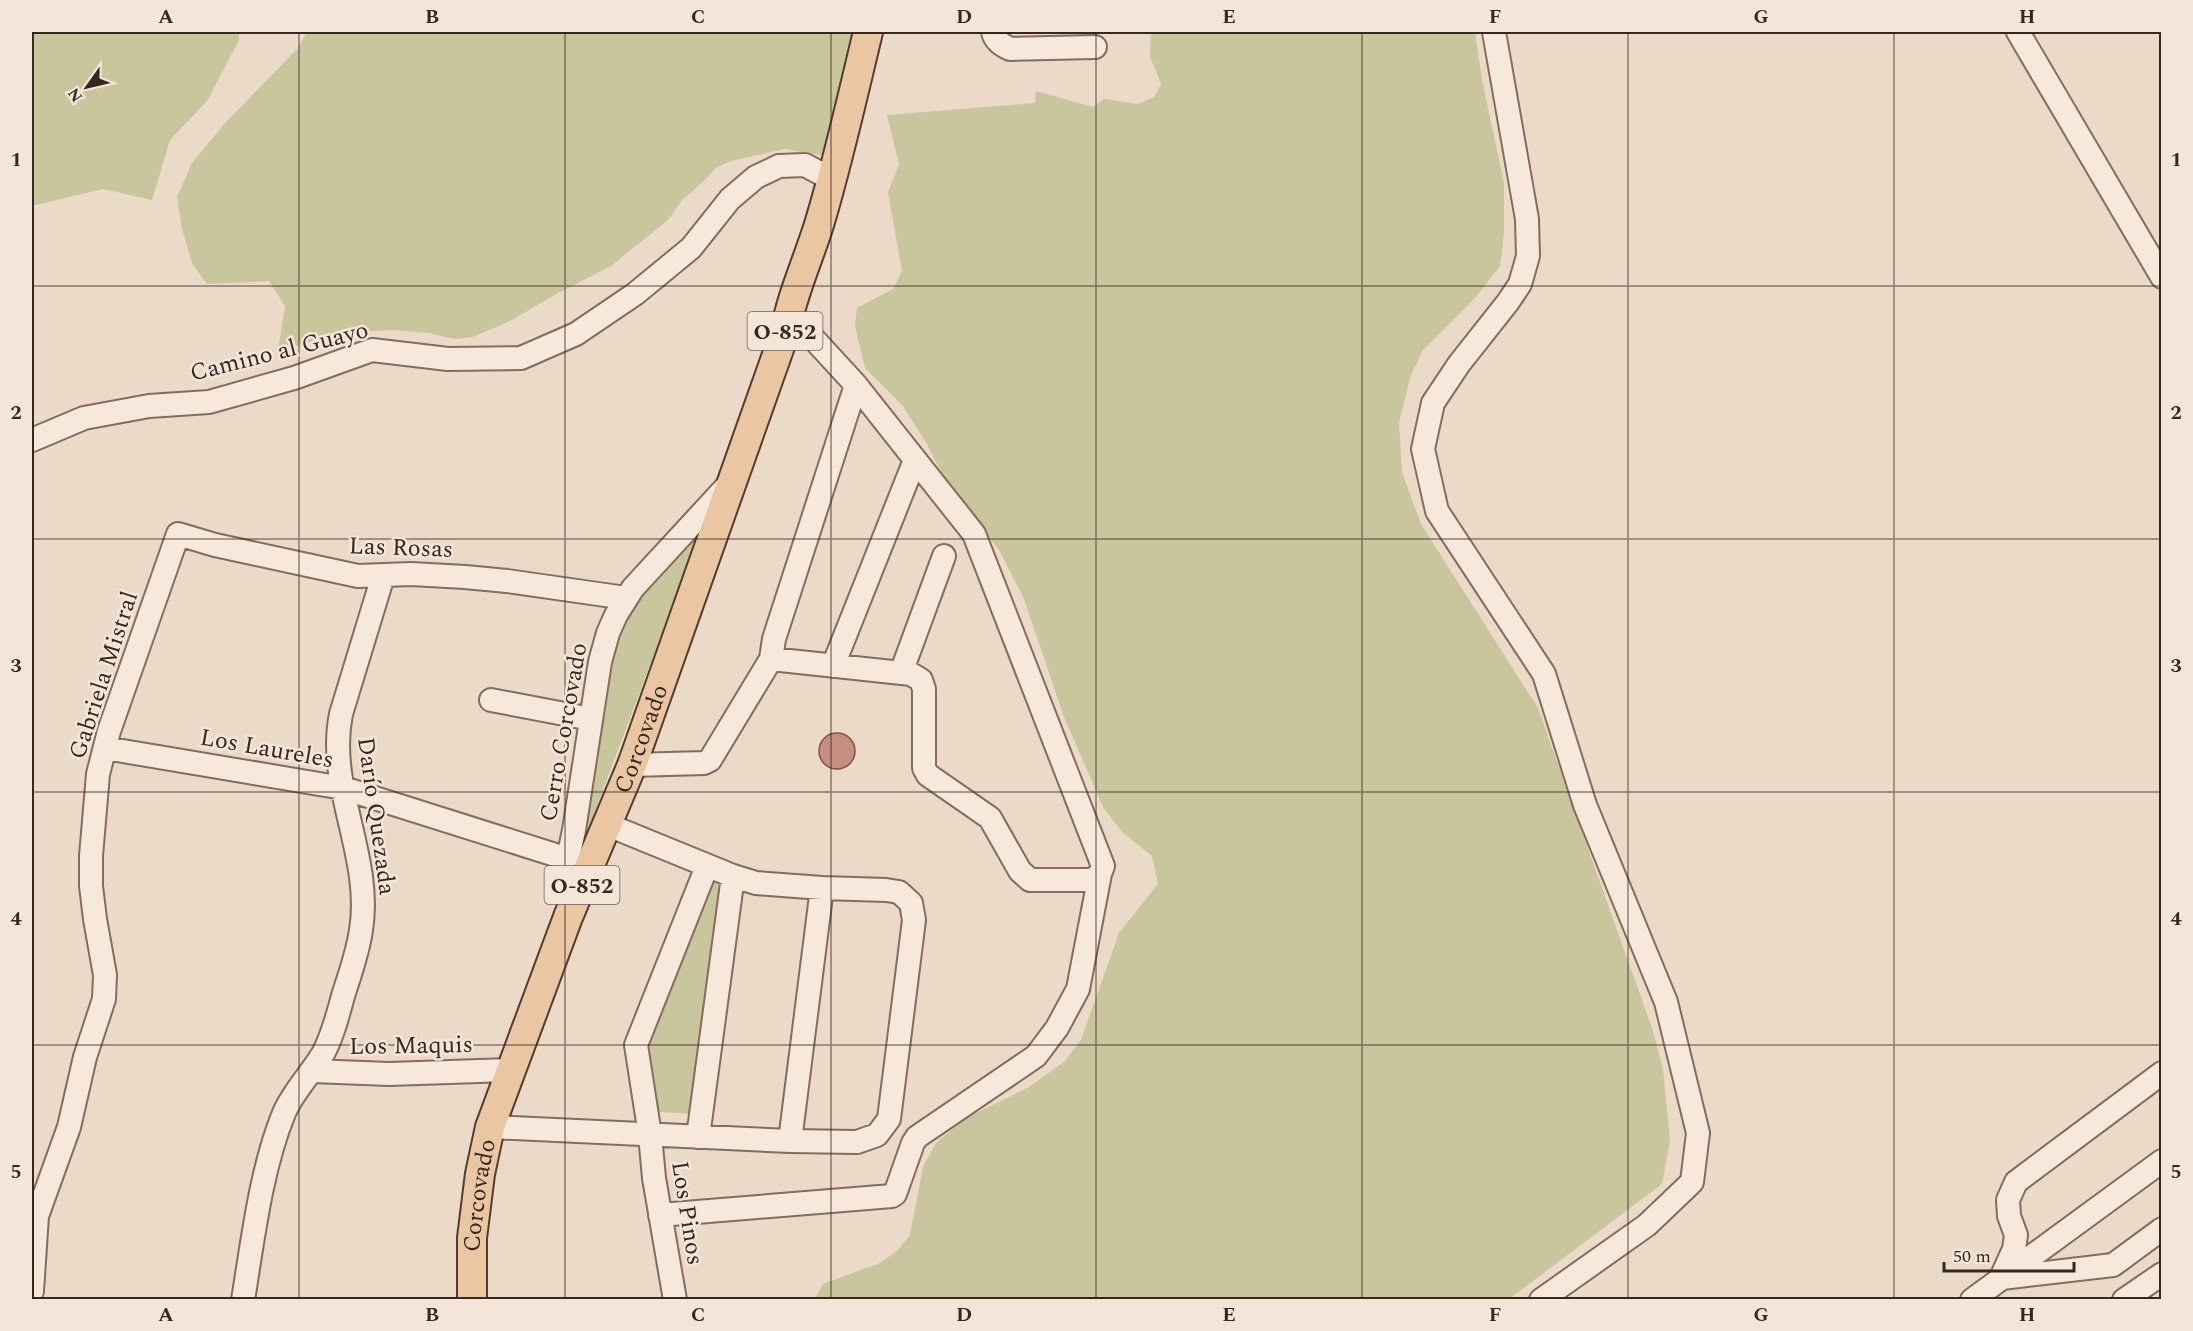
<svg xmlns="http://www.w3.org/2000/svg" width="2193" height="1331" font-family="Spectral,serif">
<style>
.green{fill:#c9c59c}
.building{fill:#c69081;stroke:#835246;stroke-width:1.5}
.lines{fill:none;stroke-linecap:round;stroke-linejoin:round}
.minor-casing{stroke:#866b5e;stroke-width:26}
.major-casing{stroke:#543b32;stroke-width:32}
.minor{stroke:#f6e9db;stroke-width:22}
.major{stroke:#ebc6a3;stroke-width:28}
.grid{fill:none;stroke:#372721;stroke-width:1.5;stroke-opacity:0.55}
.labels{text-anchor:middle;stroke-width:5;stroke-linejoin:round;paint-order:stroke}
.shield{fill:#f3e5d7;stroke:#6f6058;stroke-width:1.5}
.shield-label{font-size:22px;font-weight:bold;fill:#372721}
.street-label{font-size:24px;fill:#372721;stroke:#f3e5d7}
.neatline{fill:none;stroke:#372721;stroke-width:2}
.grid-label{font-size:20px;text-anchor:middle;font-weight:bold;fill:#372721}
</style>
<rect width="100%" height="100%" fill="#ebdac8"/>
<path class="green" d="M32 32H239V40L207 101 170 140 152 200 103 189 32 206Z
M307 32H859L827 156 785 149 731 161 716 168 705 180 682 200 668 220 611 266 560 292 510 321 473 337 454 339 429 333 393 330 329 333 305 344 278 351 285 306 269 281 207 284 192 263 182 229 177 197 192 163 226 122 297 49Z
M1151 32H1475L1482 80 1504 183V234L1500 266 1475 298 1423 350 1411 375 1399 423 1402 472 1421 524 1538 708 1653 1031 1663 1069 1670 1140 1662 1184 1509 1299 814 1300 823 1284 880 1263 897 1251 910 1235 923 1167 936 1143 964 1119 1029 1087 1064 1062 1081 1040 1119 933 1158 884 1152 856 1122 832 1103 807 1064 717 1024 599 999 550 949 487 927 444 903 406 865 368 855 326 857 308 893 289 902 271 888 192 899 164 887 115 1035 103 1036 91 1093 107 1104 99 1138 104 1154 97 1161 84 1150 56Z
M704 521 585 838 582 833 606 666 621 618Z
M706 875 724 885 693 1114 659 1112 651 1103 644 1029Z"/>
<path class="building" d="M819 751a18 18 0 1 1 36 0a18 18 0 1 1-36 0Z"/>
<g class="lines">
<g class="minor-casing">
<path id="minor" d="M993 32C995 41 1002 45 1010 49L1095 47
M1494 32 1527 219 1528 256 1520 284 1508 302 1459 364 1433 403 1423 449 1437 511 1544 674 1585 805 1666 1002 1698 1133 1692 1182 1647 1225 1541 1300
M2018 32 2162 277
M32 440 84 418 149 406 209 402 294 378 372 350 448 359 521 358 576 334 635 294 691 248 730 199 756 177 779 166 805 165 833 180
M771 659 911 674 921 680 924 689V768L928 775 990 818 1020 871 1030 880H1092L1100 874 1103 866 974 534 856 385 789 312
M833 666 915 460
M901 673 944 556
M491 700 591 719
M105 748 343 788 568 859 589 870
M632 765 704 763 710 760 771 659 774 639 856 385
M568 859 574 830 600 662 608 633 616 615 633 588 728 485
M312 1071 389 1074 510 1070
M490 1127 790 1141 857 1142 877 1135 889 1119 914 920 911 903 899 892 886 890 822 888 756 883 733 876 608 825
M698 1137 733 876
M790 1141 822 888
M660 1215 892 1196 895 1194 913 1143 917 1137 1036 1056 1057 1028 1078 989 1100 874
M2001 1278 2014 1249 2016 1235 2009 1216 2008 1200 2016 1182 2162 1073
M2002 1278 2113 1265 2162 1229
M32 1291 37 1216 69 1127 85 1057 104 999 105 975 95 919 91 886V856L98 774 109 731 178 534 215 545 358 576 411 574 465 577 507 581 626 598
M243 1300C253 1239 261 1169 284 1113 294 1090 312 1073 324 1052 333 1034 338 1015 343 996 350 974 358 952 361 930 373 857 326 787 341 714L383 576
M675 1300 654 1178 650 1135 636 1045 707 866
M1972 1300 2162 1161
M2124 1300 2162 1274"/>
</g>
<g class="major-casing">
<g id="major">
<path id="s1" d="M472 1300V1238L480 1174 490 1127 568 917 632 765 785 332C792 293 810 256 821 218 839 157 853 94 868 32"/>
</g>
</g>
<use href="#minor" class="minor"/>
<use href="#major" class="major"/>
</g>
<path class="grid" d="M299 32V1300M565 32V1300M831 32V1300M1096 32V1300M1362 32V1300M1628 32V1300M1894 32V1300M32 286H2162M32 539H2162M32 792H2162M32 1045H2162"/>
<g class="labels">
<g class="shield">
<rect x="747.5" y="312" width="75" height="38" rx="4.5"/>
<rect x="544.5" y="866" width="75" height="38" rx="4.5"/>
</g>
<g class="shield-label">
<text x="785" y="339">O-852</text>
<text x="582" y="893">O-852</text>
</g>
<g class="street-label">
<text transform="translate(279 351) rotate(-14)" y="8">Camino al Guayo</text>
<text transform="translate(401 547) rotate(2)" y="8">Las Rosas</text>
<text transform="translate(103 675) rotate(-72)" y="8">Gabriela Mistral</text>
<text transform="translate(563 732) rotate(-80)" y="8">Cerro Corcovado</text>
<text dy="8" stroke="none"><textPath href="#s1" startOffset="591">Corcovado</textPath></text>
<text transform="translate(267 748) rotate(10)" y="8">Los Laureles</text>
<text transform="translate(377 816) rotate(82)" y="8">Darío Quezada</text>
<text transform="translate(411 1045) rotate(-1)" y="8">Los Maquis</text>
<text dy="8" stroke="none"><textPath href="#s1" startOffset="105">Corcovado</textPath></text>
<text transform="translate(688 1213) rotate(81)" y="8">Los Pinos</text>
</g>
</g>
<rect width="2193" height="1331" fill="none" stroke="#f3e5d7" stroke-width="66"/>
<g transform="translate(87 87) rotate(236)" stroke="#f3e5d7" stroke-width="4.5" paint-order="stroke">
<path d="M0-4.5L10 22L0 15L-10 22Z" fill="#372721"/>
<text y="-9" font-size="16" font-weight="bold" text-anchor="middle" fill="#372721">N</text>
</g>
<path d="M1944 1262v9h130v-9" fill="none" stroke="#372721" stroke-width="3"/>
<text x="1953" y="1262" font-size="18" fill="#372721" stroke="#f3e5d7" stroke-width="4.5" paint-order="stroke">50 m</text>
<rect x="33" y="33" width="2127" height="1265" class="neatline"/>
<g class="grid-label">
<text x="166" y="23">A</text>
<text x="432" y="23">B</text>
<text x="698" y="23">C</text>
<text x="964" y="23">D</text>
<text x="1229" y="23">E</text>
<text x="1495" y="23">F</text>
<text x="1761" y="23">G</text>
<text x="2027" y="23">H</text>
<text x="16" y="166">1</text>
<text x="2176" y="166">1</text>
<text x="16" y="419">2</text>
<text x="2176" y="419">2</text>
<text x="16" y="672">3</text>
<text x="2176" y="672">3</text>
<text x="16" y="925">4</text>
<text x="2176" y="925">4</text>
<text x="16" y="1178">5</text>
<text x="2176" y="1178">5</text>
<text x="166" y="1321">A</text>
<text x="432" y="1321">B</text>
<text x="698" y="1321">C</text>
<text x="964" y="1321">D</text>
<text x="1229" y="1321">E</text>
<text x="1495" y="1321">F</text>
<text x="1761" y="1321">G</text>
<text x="2027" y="1321">H</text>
</g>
</svg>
